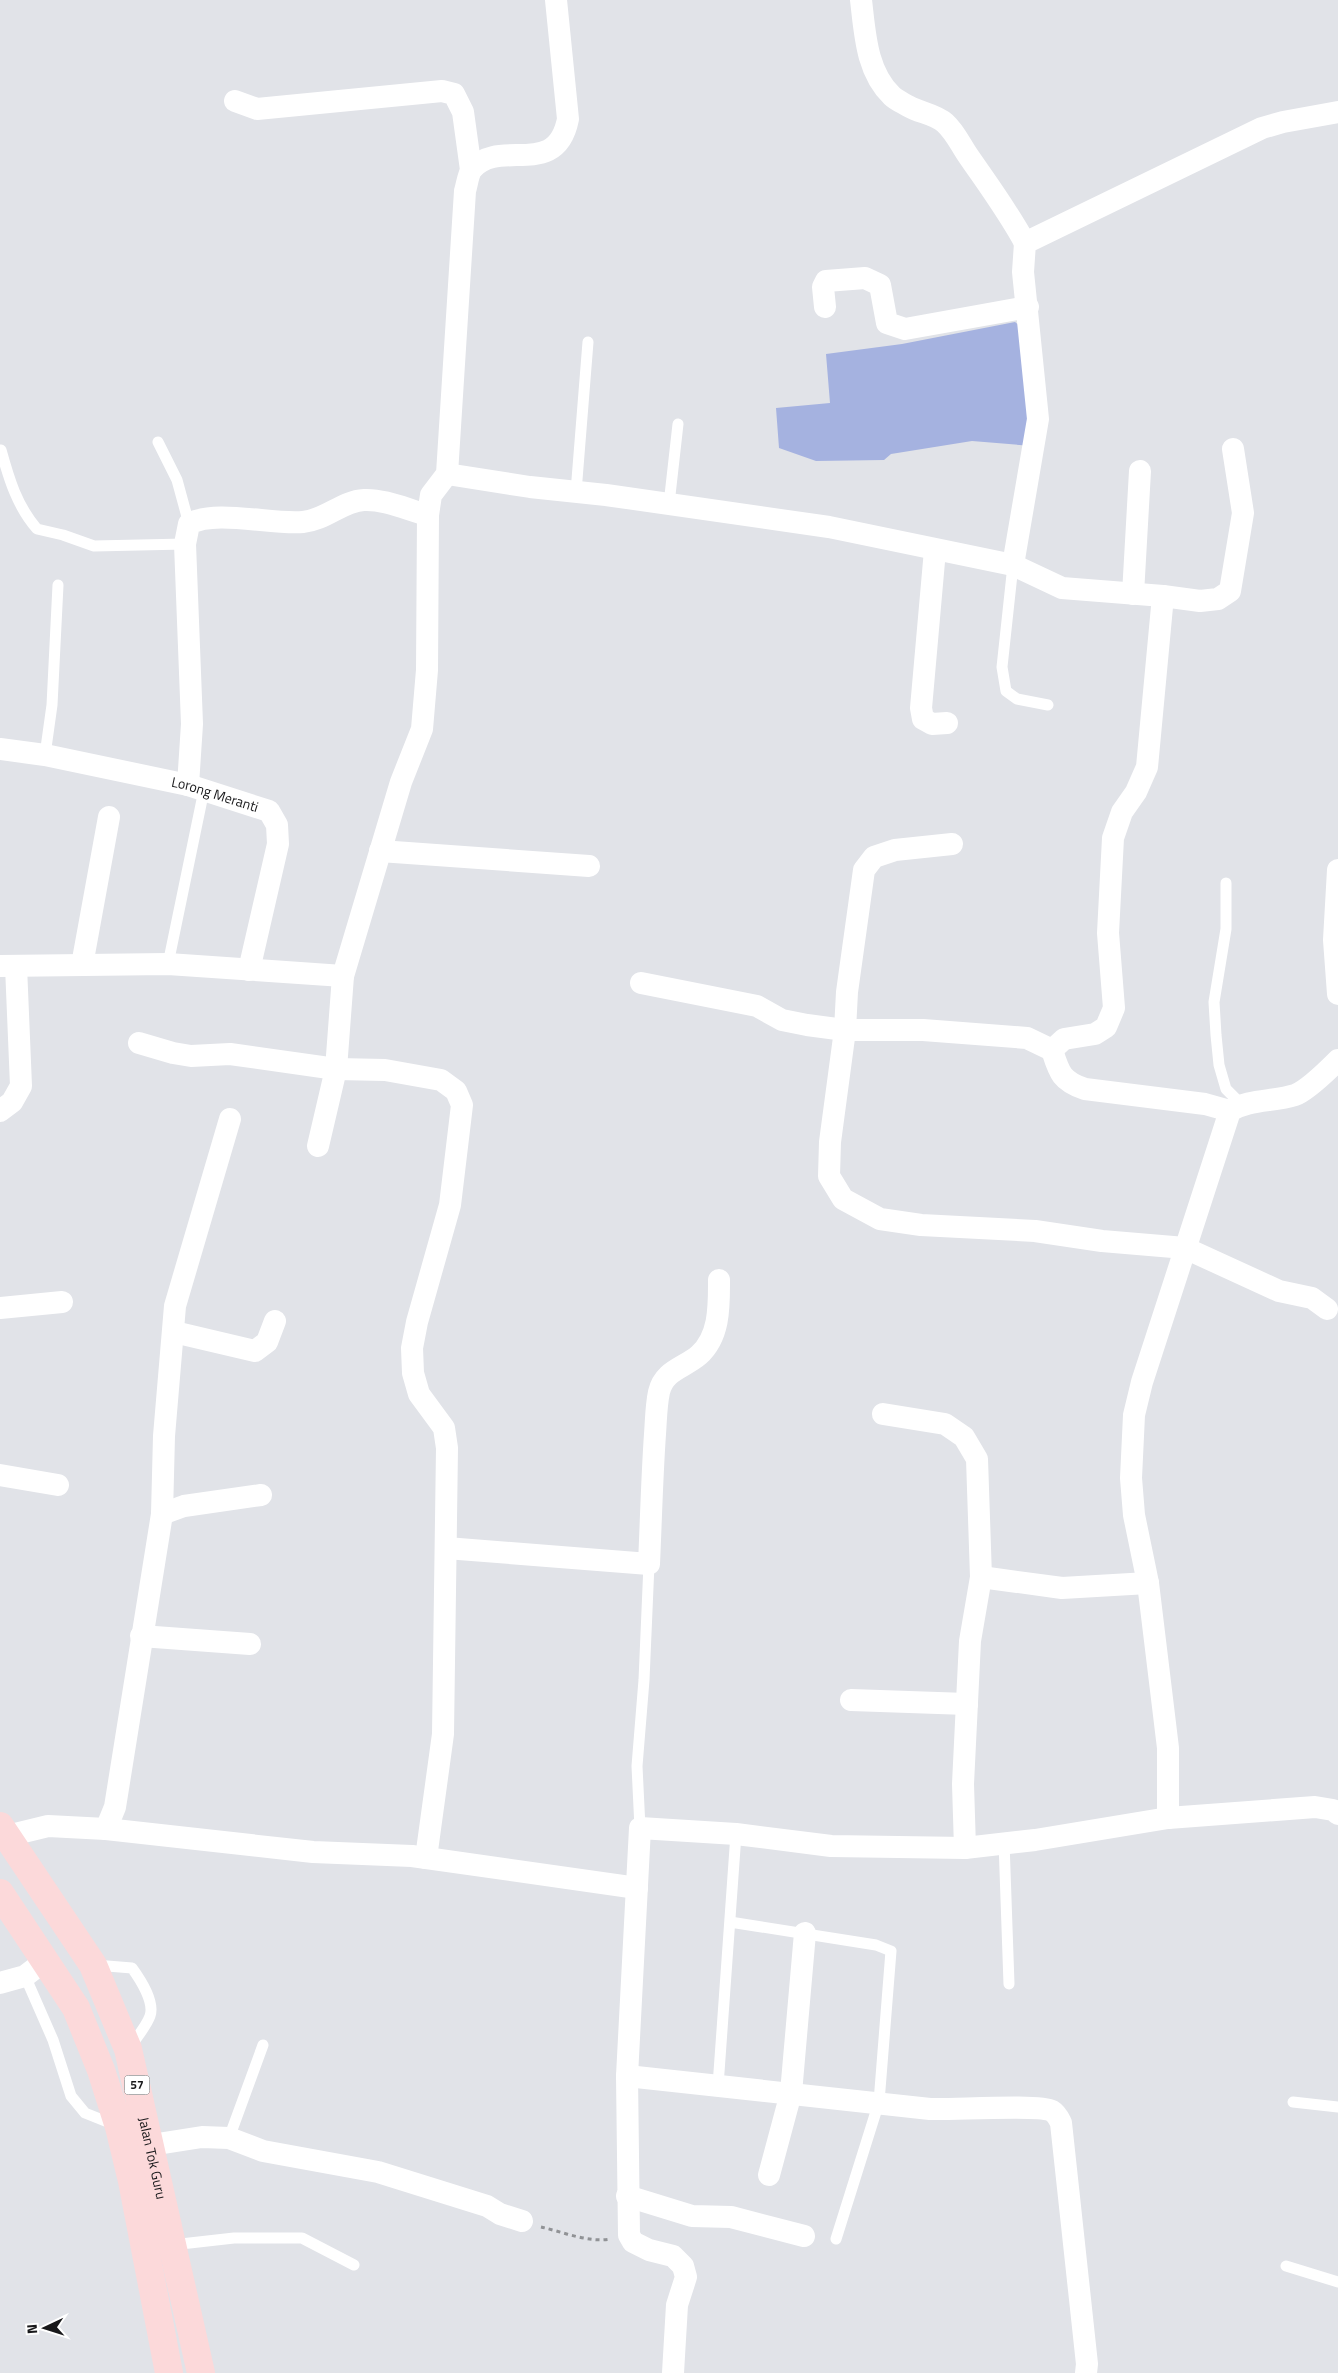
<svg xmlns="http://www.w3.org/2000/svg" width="1338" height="2373" font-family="'Titillium Web',sans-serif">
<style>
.green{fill:#a5b2e0}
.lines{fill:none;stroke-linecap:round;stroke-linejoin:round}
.path{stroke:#909295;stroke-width:3;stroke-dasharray:4 4;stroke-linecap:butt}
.service{stroke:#fff;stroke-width:11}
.minor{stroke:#fff;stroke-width:22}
.primary{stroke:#fcd9da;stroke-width:28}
.labels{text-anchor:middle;stroke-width:4.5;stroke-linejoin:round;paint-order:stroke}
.shield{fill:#fff;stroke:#5d5d5f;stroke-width:1}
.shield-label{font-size:12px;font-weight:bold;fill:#18181a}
.street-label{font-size:14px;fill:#18181a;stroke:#fff}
</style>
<rect width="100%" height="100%" fill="#e1e3e8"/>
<path class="green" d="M1015 322 1022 328 1032 446 972 441 891 454 884 460 816 461 779 448 776 408 830 403 826 354 902 344Z"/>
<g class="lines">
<path class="path" d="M541 2227C563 2232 589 2243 610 2239"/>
<path class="service" d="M158 442 177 480 189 524
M1 450C9 479 17 506 37 529L63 535 94 546 185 544
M576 492 588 342
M669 504 678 424
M1013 565 1002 667 1006 691 1017 699 1048 705
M45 755 52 705 58 585
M1226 883V929L1214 1002 1216 1035 1219 1065 1226 1089 1241 1104
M168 964 204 790
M640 1828 637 1766 644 1680 649 1564
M1004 1842 1009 1984
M730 1922 876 1945 891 1951 879 2102 836 2239
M95 1965 132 1968C140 1979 155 2002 150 2016 146 2027 136 2038 130 2047
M25 1976 53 2040 71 2096 85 2113 115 2125
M718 2086 736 1834
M1293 2102 1338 2107
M229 2138 263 2045
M172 2245 234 2238H302L354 2265
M1286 2266 1338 2282"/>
<g class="minor">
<path d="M861 0C865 33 866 71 892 96 896 100 903 103 908 106 920 113 935 114 945 123 956 133 961 146 969 157 989 186 1009 213 1025 243"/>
<path d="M235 101 257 109 442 91 454 94 463 112 471 170"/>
<path d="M825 307 823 287 826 281 865 278 880 285 887 323 905 329 1028 307"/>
<path d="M447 474 530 487 606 495 829 527 1013 565 1062 588 1163 596 1200 601 1218 599 1230 591 1243 513 1233 449"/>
<path d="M935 550 921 708 923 719 932 724 947 723"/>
<path d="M1013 565 1038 419 1023 272 1025 243 1262 128 1283 122 1338 112"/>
<path d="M1133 594 1140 471"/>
<path id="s1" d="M0 749 45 755 188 785 269 811 277 825 278 844 249 970"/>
<path d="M188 785 192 724 185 544 189 524C215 509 272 525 303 522 326 520 342 501 364 500 385 499 408 510 428 515"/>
<path d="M952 844 895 850 874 857 864 870 847 992 845 1030 830 1142 829 1176 843 1199 880 1219 921 1225 1035 1231 1102 1241 1185 1248 1279 1291 1312 1298 1327 1309"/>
<path d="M380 851 589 866"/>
<path d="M1338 870 1334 940 1338 994"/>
<path d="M82 965 109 817"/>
<path d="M0 966 168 964 343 976"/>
<path d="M641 983 757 1006 782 1020 807 1025 845 1030H923L1027 1038 1052 1050C1059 1072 1061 1081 1085 1089L1205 1104 1230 1111"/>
<path d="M139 1043 173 1053 191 1056 230 1054 336 1069 385 1070 441 1080 456 1091 462 1105 450 1205 417 1322 412 1348 413 1373 419 1394 444 1428 447 1448 443 1734 426 1858"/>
<path d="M1052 1050 1064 1039 1095 1034 1106 1027 1114 1008 1108 933 1113 838 1122 812 1136 792 1147 767 1163 596"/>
<path d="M0 1111 12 1102 21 1086 16 966"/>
<path d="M318 1146 336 1069 343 976 401 782 422 729 427 670 428 515 431 495 447 474 465 191C467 185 468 174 472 169 500 137 556 180 568 119L556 0"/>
<path d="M0 1308 62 1302"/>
<path d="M174 1332 255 1351 267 1342 275 1321"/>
<path d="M883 1414 945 1424 964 1437 977 1459 981 1577 970 1641 963 1784 965 1848"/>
<path d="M0 1475 58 1485"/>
<path d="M162 1514 184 1506 261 1495"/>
<path d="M446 1548 649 1564C651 1520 652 1477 655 1434 656 1421 656 1406 659 1392 664 1370 684 1368 699 1355 720 1336 719 1306 719 1280"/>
<path d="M981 1577 1062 1588 1148 1583"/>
<path d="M141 1636 250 1644"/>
<path d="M851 1700 967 1704"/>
<path d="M1168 1818V1748L1148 1583 1134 1515 1131 1478 1134 1415 1142 1382 1230 1111C1249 1099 1273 1102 1295 1095 1308 1090 1328 1070 1338 1060"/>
<path d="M106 1829 115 1807 162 1514 164 1436 175 1306 230 1119"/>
<path d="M7 1836 48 1826 106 1829 313 1852 412 1856 637 1888"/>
<path d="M0 1983 25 1976 46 1960"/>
<path d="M627 2076 930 2109C953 2110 1039 2104 1052 2111 1057 2114 1059 2119 1061 2123L1087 2364 1086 2373"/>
<path d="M151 2145 202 2137 229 2138 263 2151 378 2172 487 2206 500 2214 522 2221"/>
<path d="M769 2175 791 2093 805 1933"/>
<path d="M627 2196 692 2216 731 2217 804 2236"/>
<path d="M673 2373 677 2305 686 2277 683 2266 673 2256 649 2250 633 2242 629 2235 627 2076 640 1828 736 1834 831 1846 965 1848 1035 1840 1168 1818 1315 1807 1333 1810 1338 1814"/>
</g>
<g class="primary">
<path id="s2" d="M0 1826 93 1965 128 2049 201 2373"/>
<path d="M0 1893 76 2008 101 2070 119 2127 132 2181 169 2373"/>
</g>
</g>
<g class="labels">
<rect class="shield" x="124.5" y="2075.5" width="25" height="19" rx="4"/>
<g class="shield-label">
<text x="137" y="2089">57</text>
</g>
<g class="street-label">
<text dy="5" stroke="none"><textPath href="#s1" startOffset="220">Lorong Meranti</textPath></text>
<text dy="5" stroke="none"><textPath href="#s2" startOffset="370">Jalan Tok Guru</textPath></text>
</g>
</g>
<g transform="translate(45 2328) rotate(266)" stroke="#ffffff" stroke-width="4" paint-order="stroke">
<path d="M0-4L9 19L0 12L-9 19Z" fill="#18181a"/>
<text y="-8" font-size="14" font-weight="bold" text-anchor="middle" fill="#18181a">N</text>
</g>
</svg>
